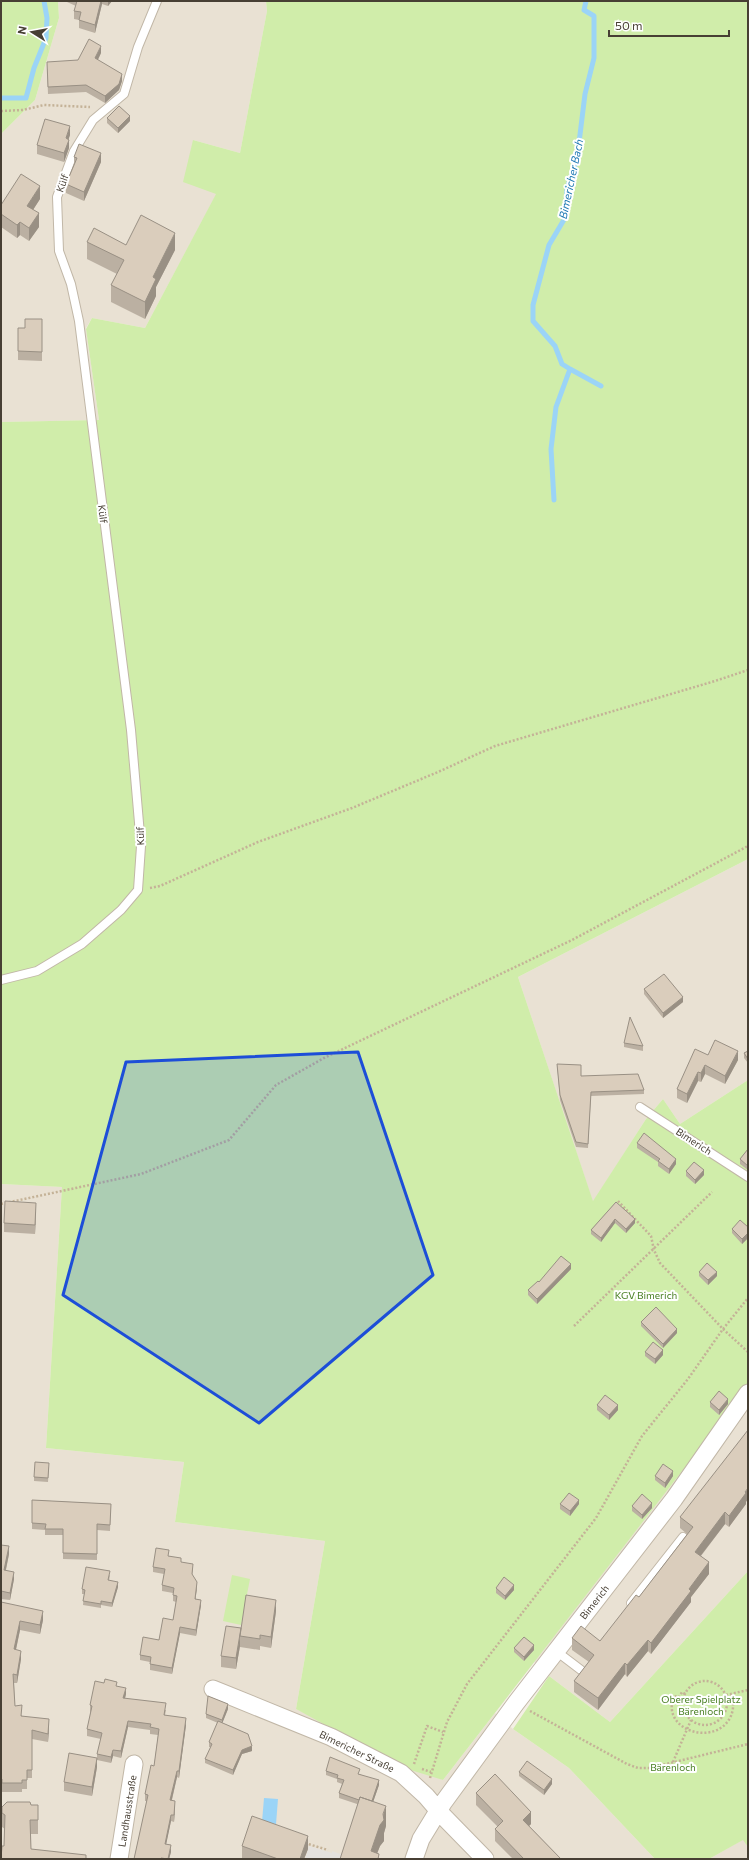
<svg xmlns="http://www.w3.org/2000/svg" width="749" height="1860" font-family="Commissioner,sans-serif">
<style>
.residential{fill:#e9e1d3}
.green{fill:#d0edaa}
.parking{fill:#e5e2de}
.water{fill:#9bd4f7}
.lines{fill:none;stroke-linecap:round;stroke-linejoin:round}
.stream{stroke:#9bd4f7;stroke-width:5}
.service-casing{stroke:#c1b7a7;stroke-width:10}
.minor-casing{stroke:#c1b7a7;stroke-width:19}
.path{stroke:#c4b297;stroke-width:2.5;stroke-dasharray:2 2;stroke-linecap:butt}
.service{stroke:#fff;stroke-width:8}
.minor{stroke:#fff;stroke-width:17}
.wall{fill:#bbb0a2}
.shaded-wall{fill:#999084}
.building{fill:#dacdbc;stroke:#999084}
.marked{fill:#1d4ed8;fill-opacity:0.2;stroke:#1d4ed8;stroke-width:3;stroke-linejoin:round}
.labels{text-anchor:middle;stroke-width:4;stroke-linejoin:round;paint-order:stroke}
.street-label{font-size:10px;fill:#473f34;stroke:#fff}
.park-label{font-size:10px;fill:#487f22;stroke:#fff}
.water-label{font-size:11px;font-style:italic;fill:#227bb5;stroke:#fff}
</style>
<rect width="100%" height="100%" fill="#f4efe5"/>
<path class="residential" d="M58 1H266L267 11 240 153 193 140 217 193 145 328 92 318 86 328 99 420 1 422V134L35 100 59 18Z
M748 859V1080L680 1124 663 1099 646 1119 593 1202 518 977Z
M1 1184 62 1187 46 1448 184 1462 175 1522 325 1541 296 1709 443 1780 495 1713 513 1729 569 1768 655 1859H1Z
M748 1386V1571L610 1722 549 1676 534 1662Z
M744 1839 748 1847V1859H709Z"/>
<path class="green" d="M1 1H58L59 18 35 100 1 134Z
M266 1H748V859L518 977 593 1201 646 1119 663 1099 680 1124 748 1080V1386L443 1780 404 1768 296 1709 325 1541 175 1522 184 1462 46 1448 62 1187 1 1184V422L99 420 86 329 92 318 145 328 216 194 183 182 193 140 240 153 267 11Z
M748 1571V1847L743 1840 709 1859H655L569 1768 513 1729 549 1676 610 1722Z
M232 1575 250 1579 241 1625 223 1621Z"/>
<path class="parking" d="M309 1846 332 1853V1851L346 1856 345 1859H305Z"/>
<path class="water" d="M264 1798 278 1799 276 1824 262 1822Z"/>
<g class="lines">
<path class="stream" d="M1 98H26L34 68 46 38 47 18 44 1
M570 369 601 386
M554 500 551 449 556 407 570 369 562 364 555 346 533 321V305L549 245 565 218 567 188 577 159 585 94 594 58V16L584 10 586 1"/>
<g class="service-casing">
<path id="service" d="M1 980 37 971 82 944 121 910 138 890 141 846 131 730 79 321 71 284 59 251 57 197 74 151 93 120 124 94 138 47 157 1
M640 1107 748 1177
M631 1603 683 1537
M556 1651 581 1670"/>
</g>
<g class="minor-casing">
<path id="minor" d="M213 1689 331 1737 401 1773 426 1796 444 1817 485 1859
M119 1859 134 1764
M414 1859 421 1839 443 1803 516 1703 674 1499 748 1393"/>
</g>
<path class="path" d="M1 111 23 110 44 105 90 107
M150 888 160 886 258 842 352 808 438 772 495 746 715 681 748 670
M618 1201 651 1236 654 1250 660 1263 723 1329 748 1298
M1 1204 141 1174 229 1140 276 1085 324 1058 572 940 748 846
M574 1326 712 1192
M683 1703a22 22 0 1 1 44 0a22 22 0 1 1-44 0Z
M685 1694 682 1692 679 1697 674 1696C660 1730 714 1747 730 1718 734 1710 734 1702 731 1694
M726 1695 748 1690
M530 1711 627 1764 638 1768H650L748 1744
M673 1762 691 1720
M414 1764 427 1726 443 1732
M422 1769 431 1772
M430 1778 447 1722 467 1684 596 1518 642 1436 688 1379 723 1329 748 1352
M305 1843 328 1850"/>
<use href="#service" class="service"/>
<use href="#minor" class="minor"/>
</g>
<path class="wall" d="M67 1H112L108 6 102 4 95 33 79 28V20L74 19V11L76 6 67 2Z
M101 53 98 60 122 81 119 90 105 103 86 92 48 94 47 69 78 60Z
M107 118 130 121 118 133 107 123Z
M70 135 68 139 69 148 64 162 37 154V145Z
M74 157 101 162 84 201 66 193V184L74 164Z
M40 199 33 210 39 227 29 241 20 235 17 238 1 227V205Z
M87 242 126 245 175 250 156 287V296L145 319 111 302V285L117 274 87 259Z
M42 319V361L18 360V328H25Z
M644 989 683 1002 663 1018 644 994Z
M624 1043 643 1046V1051L624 1047Z
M748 1051V1063L744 1058V1053Z
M708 1055 738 1060 725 1084 705 1074 701 1082 698 1081 687 1103 677 1098V1089Z
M557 1064 581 1076 644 1090V1094L591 1096 588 1148 576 1147 560 1100Z
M637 1143 676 1164 669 1174 658 1166V1162L637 1148Z
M748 1149V1170L740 1164V1159Z
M686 1171 704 1175 695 1184 686 1176Z
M616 1202 635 1223 626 1233 615 1223 601 1242 591 1234V1230Z
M36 1212 35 1234 4 1232V1223Z
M748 1227V1238L742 1244 732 1233V1229Z
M571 1269 537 1304 528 1295V1290L539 1282Z
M699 1272 717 1276 708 1285 699 1276Z
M641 1322 677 1333 663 1348 641 1326Z
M645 1352 663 1355 655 1364 645 1356Z
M710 1402 728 1404 719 1415 710 1407Z
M597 1405 618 1410 609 1420 597 1410Z
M49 1467 48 1482 34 1481V1477Z
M655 1476H673L665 1488 655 1480Z
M32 1500 111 1504 110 1531 97 1530V1560L63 1559V1535H45V1530L32 1529Z
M746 1502V1504L729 1527 725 1524 701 1556 709 1574 691 1597V1602L651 1654 648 1651 627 1677 625 1674 598 1710 574 1692V1681L589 1662 572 1650V1638L600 1641 639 1597 687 1534 680 1528V1517Z
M560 1504H579L570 1516 560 1509Z
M632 1506 652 1508 642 1519 632 1511Z
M1 1545 9 1554 6 1570 14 1579 10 1600 1 1599Z
M169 1556 181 1562 193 1570 192 1575 197 1587 195 1599 201 1605 196 1636 180 1633 172 1674 150 1670V1662L140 1660V1655L159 1640 173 1620 176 1602 173 1601V1593L162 1591V1585L164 1574 153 1572V1567Z
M110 1575 109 1581 118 1587 112 1607 101 1605V1608L83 1605 84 1594H82V1589Z
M496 1588 514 1590 505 1600 496 1593Z
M1 1602 43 1620 40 1634 20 1630 16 1650 21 1659 17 1683H14L15 1706 22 1716 49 1728 48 1742 32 1739V1778H27V1789H22V1792H2V1788H1Z
M276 1611 271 1648 260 1646V1650L240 1647V1646L236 1669 221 1667V1656L241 1628Z
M514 1648 534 1650 524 1661 514 1652Z
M117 1686 126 1694 125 1699 166 1710 165 1715 186 1725 179 1778 177 1777 172 1800 175 1808 174 1822 171 1821 166 1844 171 1852 169 1859H134L147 1801H145V1794L154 1766 158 1735 150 1734V1730L128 1727 121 1758 113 1756 111 1763 97 1760V1767L92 1796 64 1791V1782L97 1758V1754L101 1739 87 1736V1729L91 1712H90V1705Z
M228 1709 222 1723 252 1751 242 1754 233 1775 205 1763V1759L211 1747H209V1742L218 1723 206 1718V1714Z
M326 1771 360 1774 379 1785 373 1802 386 1826 384 1833V1841L380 1846 377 1853 379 1859 357 1804 339 1798V1793L342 1784 337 1782V1779L326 1775Z
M519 1772 552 1784 544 1795 519 1776Z
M476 1793 531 1824 529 1826 561 1859H513L495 1841V1829L498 1827 476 1805Z
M31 1805H38V1834H31V1849L86 1859 4 1846 5 1829 2 1827V1807Z
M242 1846 308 1849 304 1859H242Z"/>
<path class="shaded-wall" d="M101 1H102V4L95 33V25Z
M108 1H112L108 6Z
M101 46V53L95 65V58Z
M122 74V81L119 90 105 103V96Z
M130 116V121L118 133V128Z
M70 126V135L66 147V138Z
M69 140V148L64 162V153Z
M101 153V162L84 201V192Z
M40 186V199L27 219V206Z
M39 213V227L29 241V228Z
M20 222V235L17 238V225Z
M175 233V250L156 287V296L145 319V302L153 277Z
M683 997V1002L663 1018V1013Z
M738 1051V1060L725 1084V1076Z
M705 1065V1074L701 1082V1073Z
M698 1072V1081L687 1103V1094Z
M676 1159V1164L669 1174V1169Z
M704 1170V1175L695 1184V1180Z
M36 1203V1212L35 1234V1225Z
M615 1219V1223L601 1242V1238Z
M635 1219V1223L626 1233V1229Z
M748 1233V1238L742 1244V1239Z
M571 1264V1269L537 1304V1299Z
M717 1272V1276L708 1285V1280Z
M677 1329V1333L663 1348V1344Z
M663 1350V1355L655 1364V1359Z
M728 1399V1404L719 1415V1410Z
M618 1405V1410L609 1420V1415Z
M673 1471V1476L665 1488V1483Z
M748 1488V1499L746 1502V1504L729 1527V1516Z
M579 1500V1504L570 1516V1511Z
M652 1503V1508L642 1519V1515Z
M725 1512V1524L695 1563V1552Z
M9 1546V1554L4 1578V1570Z
M709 1562V1574L691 1597V1602L651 1654V1643L689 1589Z
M14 1572V1579L10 1600V1593Z
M118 1582V1587L112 1607V1603Z
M197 1582V1587L195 1604V1599Z
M514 1585V1590L505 1600V1596Z
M201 1600V1605L196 1636V1630Z
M276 1600V1611L271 1648V1637Z
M43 1611V1620L40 1634V1625Z
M20 1621V1630L14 1658V1649Z
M180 1627V1633L172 1674V1668Z
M240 1636V1646L236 1669V1658Z
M648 1640V1651L627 1677V1665Z
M534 1645V1650L524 1661V1657Z
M21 1651V1659L17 1683V1675Z
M625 1663V1674L598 1710V1698Z
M126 1688V1694L123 1705V1698Z
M228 1704V1709L222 1724V1720Z
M186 1718V1725L179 1778V1771Z
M49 1719V1728L48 1742V1734Z
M128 1721V1727L121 1758V1751Z
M252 1746V1751L242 1754 233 1775V1770L242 1750Z
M113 1750V1756L111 1763V1757Z
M97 1758V1767L92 1796V1787Z
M177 1771V1777L170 1807V1800Z
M552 1779V1784L544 1795V1790Z
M379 1780V1785L371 1808V1804Z
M175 1801V1808L174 1822V1815Z
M386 1806V1826L384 1833V1841L380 1846 375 1859 371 1851Z
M531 1812V1824L523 1832V1820Z
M171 1815V1821L165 1850V1844Z
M308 1836V1849L304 1859H300Z
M171 1845V1852L169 1859H168Z"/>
<path class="building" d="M77 1H101L95 25 79 20 81 12 74 11Z
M89 39 101 46 95 58 122 74 119 84 105 96 86 85 48 87 47 62 78 60Z
M119 106 130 116 118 128 107 118Z
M45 119 70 126 66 138 69 140 64 153 37 145Z
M79 144 101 153 84 192 66 184 77 158 74 157Z
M21 174 40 186 27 206 39 213 29 228 20 222 17 225 1 214V205Z
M141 215 175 233 153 277 156 279 145 302 111 285 124 260 87 242 94 228 126 245Z
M25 319H42V352L18 351V328H25Z
M664 974 683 997 663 1013 644 989Z
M630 1017 643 1046 624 1043Z
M715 1040 738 1051 725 1076 705 1065 701 1073 698 1072 687 1094 677 1089 695 1049 708 1055Z
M748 1051V1059L744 1053Z
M557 1064 581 1065V1076L638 1074 644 1090 591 1092 588 1144 576 1142 560 1095Z
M644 1133 676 1159 669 1169 658 1161 660 1159 637 1143Z
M748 1149V1166L740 1159Z
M694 1162 704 1170 695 1180 686 1171Z
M5 1201 36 1203 35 1225 4 1223Z
M616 1202 635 1219 626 1229 615 1219 601 1238 591 1230Z
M740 1220 748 1227V1233L742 1239 732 1229Z
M561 1256 571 1264 537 1299 528 1290 538 1281 539 1282Z
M707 1263 717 1272 708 1280 699 1272Z
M656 1307 677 1329 663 1344 641 1322Z
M653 1342 663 1350 655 1359 645 1352Z
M719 1391 728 1399 719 1410 710 1402Z
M605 1395 618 1405 609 1415 597 1405Z
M748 1430V1488L745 1492 746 1493 729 1516 725 1512 695 1552 709 1562 689 1589 691 1591 651 1643 648 1640 627 1665 625 1663 598 1698 574 1681 594 1655 572 1638 581 1626 600 1641 636 1595 639 1597 693 1527 680 1517Z
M35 1462 49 1463 48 1478 34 1477Z
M663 1464 673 1471 665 1483 655 1476Z
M569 1493 579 1500 570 1511 560 1504Z
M642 1494 652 1503 642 1515 632 1506Z
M32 1500 111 1504 110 1525 97 1524V1554L63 1553V1529H45L46 1524 32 1523Z
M1 1545 9 1546 4 1570 14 1572 10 1593 1 1591Z
M156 1548 169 1550 168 1556 181 1558V1562L193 1564 192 1574 197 1582 195 1599 201 1600 196 1630 180 1627 172 1668 150 1664 151 1657 140 1655 143 1637 159 1640 163 1618 173 1620 177 1596 173 1595 174 1588 162 1585 165 1569 153 1567Z
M86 1567 110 1571 108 1580 118 1582 112 1603 101 1601V1604L83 1601 85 1590 82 1589Z
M504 1577 514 1585 505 1596 496 1588Z
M246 1595 276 1600 271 1637 260 1635V1639L240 1636Z
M1 1602 43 1611 40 1625 20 1621 14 1649 21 1651 17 1675 13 1674 15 1706 22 1705 21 1716 49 1719 48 1734 32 1730V1770H27V1780H22V1783H2V1779H1Z
M226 1626 241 1628 236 1658 221 1656Z
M524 1637 534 1645 524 1657 514 1648Z
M105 1679 117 1682 116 1686 126 1688 123 1698 166 1703 164 1715 186 1718 179 1771H177L170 1800 175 1801 174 1815H171L165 1844 171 1845 168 1859 161 1858V1859H134L148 1795 145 1794 151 1765 154 1766 159 1729 150 1727 151 1724 128 1721 121 1751 113 1750 111 1757 97 1754 102 1733 87 1729 92 1706 90 1705 95 1681 104 1683Z
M208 1696 228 1704 222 1720 206 1714Z
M218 1721 248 1734 252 1746 242 1750 233 1770 205 1759 212 1744 209 1742Z
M69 1753 97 1758 92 1787 64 1782Z
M330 1757 360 1769 358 1774 379 1780 372 1801 360 1797 359 1800 339 1793 344 1780 337 1778 338 1775 326 1771Z
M527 1761 552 1779 544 1790 519 1772Z
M495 1774 531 1812 523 1820 561 1859H524L495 1829 503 1821 476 1793Z
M360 1797 386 1806 383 1814 384 1820 380 1825 371 1851 379 1854 378 1859H340Z
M7 1802H30L31 1805H38V1820H30L31 1849 86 1855V1859H1L2 1846H4L5 1815 2 1813V1807Z
M252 1816 308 1836 300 1859H278L242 1846Z"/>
<path class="marked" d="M358 1052 433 1275 259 1423 63 1295 126 1062Z"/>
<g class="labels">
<g class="street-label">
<text transform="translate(62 183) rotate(-71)" y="4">Külf</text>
<text transform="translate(103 514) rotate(83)" y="4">Külf</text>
<text transform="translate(140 836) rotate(-92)" y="4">Külf</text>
<text transform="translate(694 1141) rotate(33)" y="4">Bimerich</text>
<text transform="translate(594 1602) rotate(-52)" y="4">Bimerich</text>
<text transform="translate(357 1751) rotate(26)" y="4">Bimericher Straße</text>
<text transform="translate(127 1811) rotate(-81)" y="4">Landhausstraße</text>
</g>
<g class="park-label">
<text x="646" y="1299">KGV Bimerich</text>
<text x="701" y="1703">Oberer Spielplatz<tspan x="701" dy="12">Bärenloch</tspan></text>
<text x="673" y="1771">Bärenloch</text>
</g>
<g class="water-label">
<text transform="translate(571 179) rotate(-78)" y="4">Bimericher Bach</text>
</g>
</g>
<rect width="749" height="1860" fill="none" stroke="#473f34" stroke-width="4"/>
<g transform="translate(32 32) rotate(281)" stroke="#ffffff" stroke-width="3" paint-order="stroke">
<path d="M0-3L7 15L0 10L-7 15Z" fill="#473f34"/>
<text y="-6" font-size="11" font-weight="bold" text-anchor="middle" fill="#473f34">N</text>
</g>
<path d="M609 30v6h120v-6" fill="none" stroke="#473f34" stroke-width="2"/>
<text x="615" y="30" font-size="12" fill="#473f34" stroke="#ffffff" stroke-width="3" paint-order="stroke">50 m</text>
</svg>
